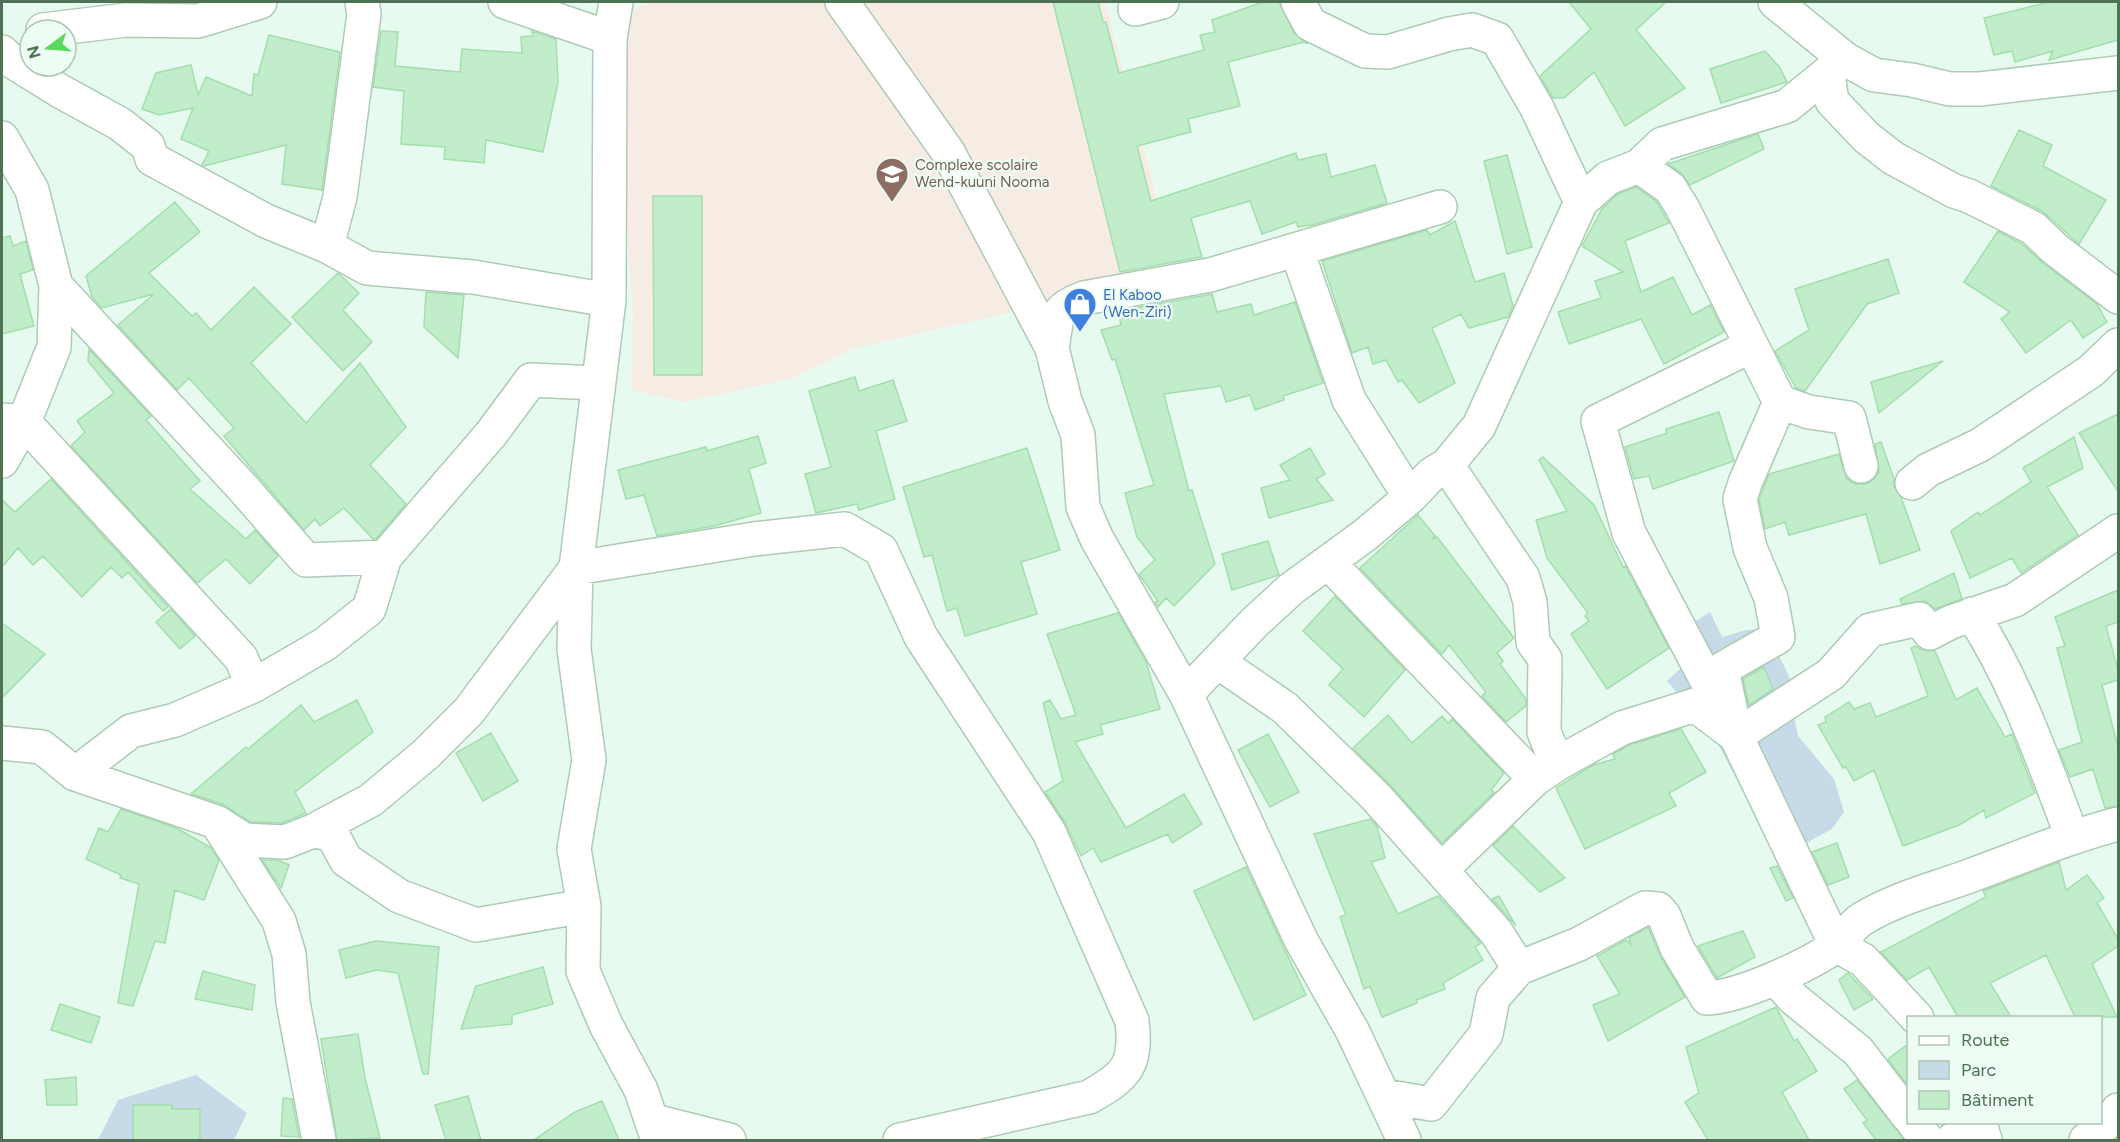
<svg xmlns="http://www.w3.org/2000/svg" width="2120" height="1142" font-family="Figtree,sans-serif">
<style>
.education{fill:#f7ece4}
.green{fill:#c7dae7}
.building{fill:#c1edca;stroke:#a3deae;stroke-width:1.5}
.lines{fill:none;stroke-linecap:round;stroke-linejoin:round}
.minor-casing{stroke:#aecbb5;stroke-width:36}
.minor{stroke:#fff;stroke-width:33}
.labels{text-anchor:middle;stroke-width:4.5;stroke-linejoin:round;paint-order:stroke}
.education-label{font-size:15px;fill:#785e54;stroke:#edfdf4;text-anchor:start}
.shop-label{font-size:15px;fill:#366cbe;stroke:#edfdf4;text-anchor:start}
</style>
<rect width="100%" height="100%" fill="#e7faef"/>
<path class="education" d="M648 2H1105L1159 207 1166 277 855 348 791 379 685 402 631 390 633 314 625 198 624 16Z"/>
<path class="green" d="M1710 612 1722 637C1732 635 1746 628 1755 630 1770 633 1787 671 1792 684L1789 691 1798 736 1834 779 1844 812 1832 829 1786 854 1744 793 1712 733 1667 681 1691 659 1687 626Z
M196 1075 247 1113 234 1140H98L118 1100Z"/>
<path class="building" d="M1053 2H1098L1103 22H1106L1119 73 1204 50 1200 35 1215 32 1212 20 1263 2H1279L1294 33 1308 44 1304 42 1228 62 1240 106 1188 119 1191 132 1137 146 1151 201 1296 153 1298 160 1326 154 1331 177 1375 165 1387 203 1312 225 1298 227 1296 222 1262 234 1250 201 1191 218 1202 257 1120 272Z
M1569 2H1666L1636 30 1685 88 1625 126 1594 72 1564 98H1553L1540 76 1591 29Z
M2049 2H2118V40L2049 60 2053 51 2015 62 2012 51 1994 55 1984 18Z
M381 31 398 32 395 66 460 72 462 49 522 53 521 37 533 36 532 31 556 39 558 83 543 152 486 140 484 163 444 159 445 147 401 144 404 91 373 87Z
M269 35 340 52 322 190 282 184 286 145 204 166 202 165 209 151 181 139 193 108 159 115 142 109 156 73 191 65 198 95 206 77 252 96 254 74 258 75Z
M1765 51 1780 68 1787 82 1721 103 1710 69Z
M2019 130 2052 145 2043 166 2106 200 2079 244 2042 211 1991 186Z
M1758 134 1764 149 1690 185 1681 173 1668 164Z
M1507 155 1532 247 1507 254 1484 161Z
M1636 187 1656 201 1669 223 1625 241 1641 292 1673 277 1692 315 1710 305 1724 332 1664 364 1641 319 1569 344 1558 312 1601 298 1595 281 1623 272 1582 246 1602 209 1618 194Z
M653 196H702V375H654Z
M175 202 200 232 149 273 192 316 196 313 211 330 254 287 291 324 251 363 306 423 360 363 406 427 370 465 406 504 376 539H373L344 508 320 526 315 519 304 530 224 436 234 428 189 378 177 390 118 325 154 294 102 308 92 297 86 276Z
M1455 221 1475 282 1504 273 1513 306 1508 317 1469 328 1461 314 1432 328 1455 383 1419 403 1402 380 1398 382 1386 360 1373 364 1368 347 1352 353 1322 261 1427 230 1430 235Z
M1998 231 2022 244 2044 264 2097 304 2107 322 2083 338 2071 320 2026 353 2001 319 2010 312 1964 282Z
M10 236 13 246 26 241 33 270 20 274 34 326 2 334V238Z
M1888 259 1899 293 1867 304 1805 391 1796 388 1775 351 1809 330 1795 289Z
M338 273 359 293 343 310 372 342 343 371 292 317Z
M426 292 464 295 458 358 424 327Z
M1212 294 1217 312 1251 304 1254 315 1295 302 1323 383 1283 396 1284 400 1255 410 1250 395 1226 402 1221 386 1164 394 1189 491 1192 490 1215 564 1174 606 1166 598 1158 607 1155 602 1158 601 1139 574 1155 560 1137 537 1125 493 1154 485 1115 359 1112 360 1101 330 1121 325 1118 311Z
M89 349 151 416 146 420 200 481 190 489 246 539 255 530 278 556 250 584 226 559 197 583 71 446 85 432 77 421 114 393 88 361Z
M1943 361 1879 413 1871 382Z
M855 377 859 391 893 380 907 421 876 431 895 499 859 510 857 504 816 513 805 474 831 467 809 391Z
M1719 412 1734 461 1653 489 1649 476 1634 479 1625 447 1667 433 1666 429Z
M2118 414V491L2079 433Z
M758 436 766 463 749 469 761 513 714 526 657 536 644 495 626 499 618 470 706 447 707 451Z
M2074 437 2083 468 2047 487 2078 535 2021 573 2012 558 1970 578 1951 531 1978 512 1980 515 2031 482 2023 468Z
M1881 442 1894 479V487L1901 497 1920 550 1880 564 1866 514 1789 535 1785 522 1765 529 1759 500 1769 474 1839 454 1847 479 1855 484H1866L1874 479 1879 472 1875 444Z
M1027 448 1060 550 1021 562 1037 614 965 636 957 608 947 611 932 555 924 557 903 487Z
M1310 448 1325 474 1316 479 1333 500 1269 518 1261 488 1290 480 1280 465Z
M1543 457 1594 505 1623 567 1625 566 1669 648 1607 689 1571 634 1589 621 1585 616 1588 613 1547 558 1536 520 1567 511 1539 460Z
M51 479 168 607 163 611 128 572 122 578 111 567 82 597 43 556 33 565 18 548 2 567V500L15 512Z
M1418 515 1435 536 1432 539 1437 537 1514 638 1497 653 1503 661 1500 664 1526 699V706L1506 722 1482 696 1486 692 1449 645 1442 654 1360 568Z
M1268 541 1279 575 1232 590 1222 554Z
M1954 573 1962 599 1935 609 1925 601 1902 604 1900 599Z
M2118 590V622L2106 626 2118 670V680L2102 685 2118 747V806L2105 808 2093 769 2070 777 2059 750 2082 742 2057 648 2065 646 2055 617Z
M1335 596 1405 670 1364 717 1329 685 1343 669 1303 631Z
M171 609 195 636 180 649 156 622Z
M1118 613 1146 662 1160 709 1100 725 1103 734 1075 742 1126 828 1184 794 1202 824 1172 843 1168 834 1101 862 1093 848 1081 856 1065 822 1045 792 1063 781 1043 703 1050 700 1061 719 1076 715 1047 634Z
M2 623 45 654 2 698Z
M1916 646 1922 650 1935 651 1956 700 1977 688 2005 737 2012 734 2035 793 1986 818 1984 810 1959 825 1903 846 1874 770 1854 781 1846 767 1843 768 1818 725 1826 722 1825 717 1849 702 1854 709 1870 703 1876 717 1928 696 1911 648Z
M1764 667 1773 689 1749 705 1743 679Z
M357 700 373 732 295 792 306 813 282 823 250 822 222 804 191 794 246 747 248 749 301 705 314 722Z
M1388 715 1412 743 1442 716 1448 723 1452 719 1504 773 1491 790 1494 792 1442 843 1390 785 1353 748Z
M1681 729 1706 772 1669 793 1676 806 1585 849 1556 788 1593 765 1615 759 1613 754 1629 745Z
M491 733 518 781 483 801 456 753Z
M1268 734 1299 792 1270 807 1238 750Z
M121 809 176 828 210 847 219 860 204 900 175 890 165 943 155 941 133 1006 118 1003 139 884 120 878 121 875 86 859 99 828 108 832Z
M1370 819 1377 826 1385 858 1371 862 1398 914 1438 896 1481 943 1475 947 1483 960 1443 983 1445 989 1416 1000 1417 1003 1382 1017 1370 986 1364 989 1340 917 1346 915 1314 834Z
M1513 826 1565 878 1540 892 1493 846Z
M1837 843 1849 877 1828 885 1812 852Z
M262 860H278L289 865 281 888Z
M2059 862 2066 890 2087 875 2104 898 2097 903 2118 939V946L2092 964 2117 1017H2075L2046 955 1990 983 2011 1017H1958L1929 967 1907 980 1881 952 1986 897 1983 891Z
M1777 866 1793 898 1786 901 1770 868Z
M1246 867 1306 995 1254 1020 1194 891Z
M1499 896 1516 926 1492 899Z
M1648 927 1661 958 1685 997 1608 1041 1593 1005 1620 994 1597 956 1626 940 1631 944 1629 938Z
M1743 931 1755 957 1717 978 1698 946Z
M376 941 439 947 428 1074H423L398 973 376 970 346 978 339 950Z
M543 967 553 1004 512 1015V1024L461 1029 476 986Z
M203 971 255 985 252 1010 195 999Z
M1848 973 1873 999 1854 1010 1839 980Z
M60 1004 100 1017 91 1043 51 1030Z
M1776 1007 1794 1041 1797 1039 1817 1071 1782 1092 1809 1140H1708L1685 1102 1699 1093 1686 1047Z
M358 1034 365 1078 380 1138 337 1140 321 1039Z
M1908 1044V1086L1888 1059Z
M76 1077 77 1105H47L45 1080Z
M1857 1080 1897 1130 1904 1140H1876L1863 1123 1867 1120 1844 1089Z
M468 1096 481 1140H446L435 1105Z
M283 1098 292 1099 299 1137 281 1136Z
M602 1101 619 1140H534L575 1112Z
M133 1105H172V1109H200V1140H133Z"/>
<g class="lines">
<g class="minor-casing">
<path id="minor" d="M505 2 610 38
M616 2 610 38 609 300 576 568 574 649 589 760 574 849 584 906 583 971 606 1025 641 1090 658 1140
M842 2 948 152 1052 348 1065 401 1078 435 1083 507 1097 539 1186 694 1301 940 1353 1032 1404 1140
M1298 2 1310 24 1365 51 1388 52 1449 34 1472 30 1497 39 1537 108 1581 202
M1775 2 1845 59 1874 75 1912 80 1950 89H1980L2118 73
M1135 9 1162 2
M43 30 126 20 198 21 260 2
M2 52 10 60 60 91 120 124 148 146 152 159 266 221 327 246 367 268 473 277 609 300
M1828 75 1832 101 1866 137 1893 158 1954 191 1969 196 2033 228 2055 249 2118 297
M2 138 32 190 56 286 54 347 24 422 2 461
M327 246 340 197 364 14 362 2
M1297 251 1349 400 1410 497
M56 286 242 487 306 560 385 557 491 434 531 380 597 383
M1751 346 1598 421 1629 533 1736 736 1836 945 1863 960 1917 1018
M1052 348C1058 317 1052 310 1084 298L1210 275 1440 207
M1780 402 1809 412 1849 418 1861 466
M2 420 24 422 241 658 253 686
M1447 465 1523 578 1530 602 1533 642 1545 659 1544 732 1557 764
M1912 483 1928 470 1980 445 2091 371 2118 345
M1328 562 1535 779
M1972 614C2016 681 2043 761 2072 836
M1218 662 1285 708 1376 797 1496 932 1519 968 1493 998 1486 1034 1431 1104 1384 1096
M1186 694 1255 622 1291 589 1365 535 1410 497 1432 474 1447 465 1479 426 1581 202 1608 178 1639 166
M1736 736 1722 669 1778 637 1771 598 1750 548 1740 499 1745 483 1780 402 1682 207 1670 188 1639 166 1662 144 1787 106 1845 59
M2 743 42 747 75 774 216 822 244 840 285 842 313 831 371 800 426 754 469 711 576 568 754 539 845 529 881 550 921 637 1049 832 1132 1021C1137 1065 1127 1076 1089 1097L900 1140
M75 774 131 731 175 720 253 686 325 644 369 609 385 557
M219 826 279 921 289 954 293 1002 319 1140
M313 831 332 834 346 860 399 896 476 925 584 906
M1442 869 1535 779 1557 764 1622 728 1695 705 1736 736 1831 674 1870 630 1919 619 1930 633 1951 622 2015 600 2118 531
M1519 968 1579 944 1645 908 1658 909 1664 916 1677 948 1707 998C1740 997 1810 965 1837 945 1846 937 1852 925 1862 919 1896 898 1935 889 1972 875 2021 857 2068 837 2118 824
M1775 978 1794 999 1858 1051 1908 1116
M654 1121 729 1140
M1913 1122 1927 1140
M1952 1140 1980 1124 1985 1140
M2086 1140 2113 1118 2118 1110"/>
</g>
<use href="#minor" class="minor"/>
</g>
<defs>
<g id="school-pin" transform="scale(1.725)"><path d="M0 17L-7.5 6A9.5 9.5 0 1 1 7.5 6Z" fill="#8d6e63" stroke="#edfdf4"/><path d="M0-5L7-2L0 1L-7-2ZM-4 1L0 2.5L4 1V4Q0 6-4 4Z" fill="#fff"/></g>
<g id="shop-pin" transform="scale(1.725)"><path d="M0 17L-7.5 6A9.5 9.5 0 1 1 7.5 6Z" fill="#3f7fe0" stroke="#edfdf4"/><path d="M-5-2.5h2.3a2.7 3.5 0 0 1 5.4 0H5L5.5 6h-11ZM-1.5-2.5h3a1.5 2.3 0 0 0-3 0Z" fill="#fff"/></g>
</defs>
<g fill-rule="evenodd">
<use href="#school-pin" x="892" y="174"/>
<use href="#shop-pin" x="1080" y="304"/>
</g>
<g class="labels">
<g class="education-label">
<text x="915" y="170">Complexe scolaire<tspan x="915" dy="17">Wend-kuuni Nooma</tspan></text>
</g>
<g class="shop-label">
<text x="1103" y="300">El Kaboo<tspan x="1103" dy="17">(Wen-Ziri)</tspan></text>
</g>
</g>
<rect width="2120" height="1142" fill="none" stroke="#4e7253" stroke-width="6"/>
<rect x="1907" y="1016" width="195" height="108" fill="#edfdf4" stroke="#adc5b4" stroke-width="1.5"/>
<rect x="1919" y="1036" width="30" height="9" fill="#ffffff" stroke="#adc5b4" stroke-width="1.5"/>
<text x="1961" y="1046" font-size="18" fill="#4e7253">Route</text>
<rect x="1919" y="1061" width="30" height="18" fill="#c7dae7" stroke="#adc5b4" stroke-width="1.5"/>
<text x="1961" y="1076" font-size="18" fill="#4e7253">Parc</text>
<rect x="1919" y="1091" width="30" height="18" fill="#c1edca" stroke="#adc5b4" stroke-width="1.5"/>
<text x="1961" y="1106" font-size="18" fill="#4e7253">Bâtiment</text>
<g transform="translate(48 48) rotate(254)"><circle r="28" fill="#edfdf4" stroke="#adc5b4" stroke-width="1.5"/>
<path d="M0-4.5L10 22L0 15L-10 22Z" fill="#58d95b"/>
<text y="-9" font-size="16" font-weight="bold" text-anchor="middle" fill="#4e7253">N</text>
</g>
</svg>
